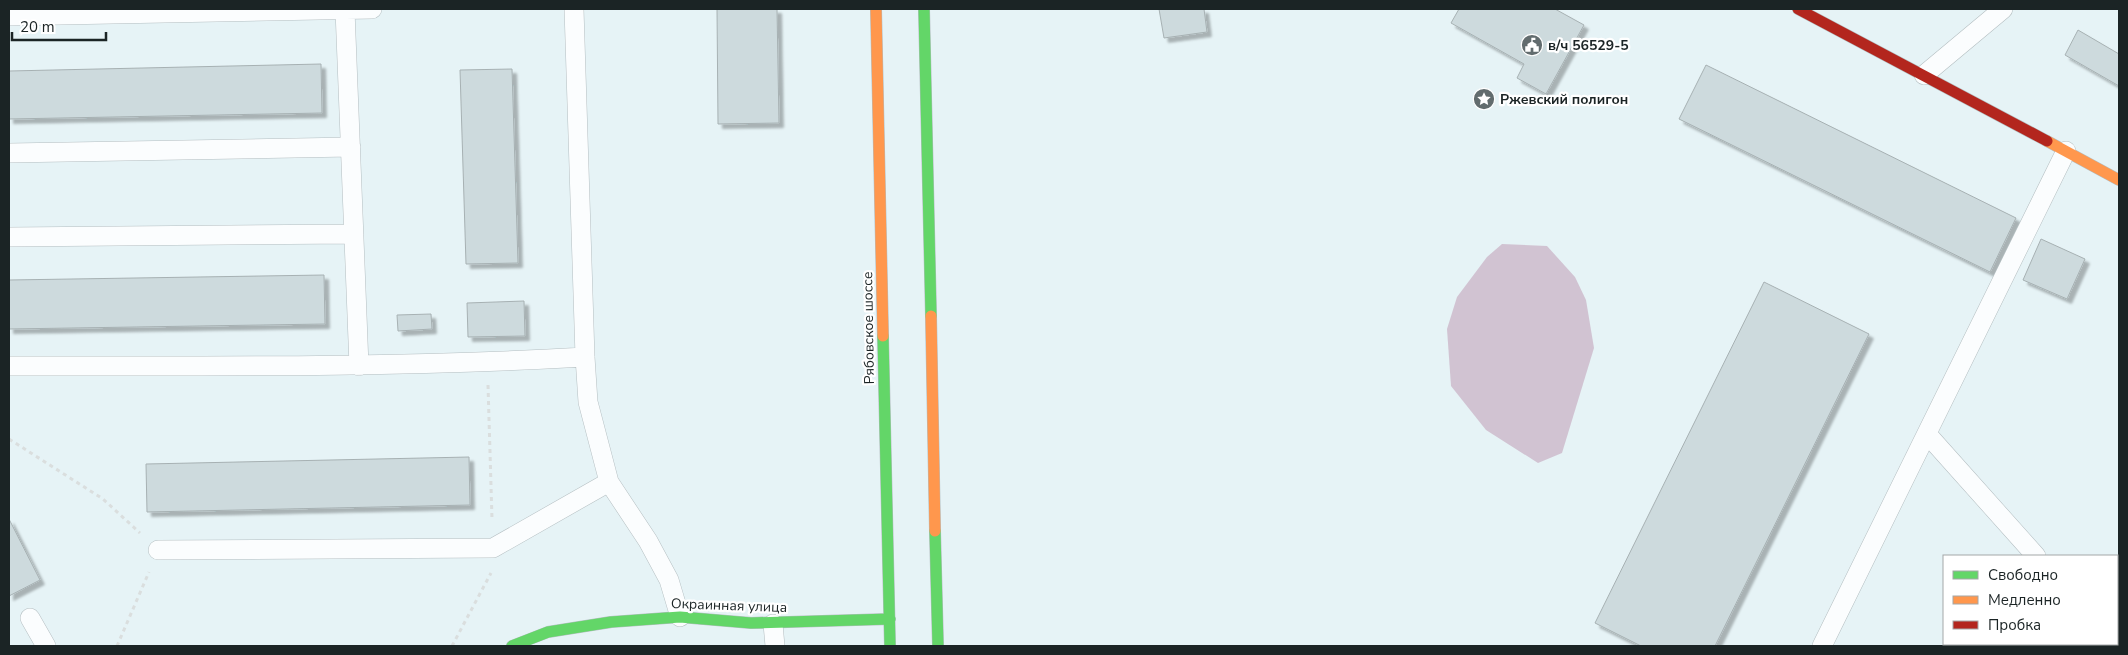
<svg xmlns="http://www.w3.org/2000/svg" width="2128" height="655" font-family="'Nunito Sans',sans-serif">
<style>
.water{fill:#d1c3d2}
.building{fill:#cddadd;stroke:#a7b1b3;filter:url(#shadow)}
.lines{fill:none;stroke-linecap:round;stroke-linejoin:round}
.lane-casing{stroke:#b4bec1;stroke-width:20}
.fast-casing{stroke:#b4bec1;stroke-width:12}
.slow-casing{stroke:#b4bec1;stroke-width:12}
.jam-casing{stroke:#b4bec1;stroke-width:12}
.path{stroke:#dadede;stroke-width:3;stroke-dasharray:4 4;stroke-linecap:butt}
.lane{stroke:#fbfdfe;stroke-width:19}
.fast{stroke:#63d668;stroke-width:11}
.slow{stroke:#ff974d;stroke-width:11}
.jam{stroke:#b3261e;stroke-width:11}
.labels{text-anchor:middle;stroke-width:4.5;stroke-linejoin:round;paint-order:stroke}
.poi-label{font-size:14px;font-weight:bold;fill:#1b2425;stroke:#fff;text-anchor:start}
.street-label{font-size:14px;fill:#1b2425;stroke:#fff}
</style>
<defs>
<filter id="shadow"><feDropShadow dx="4.5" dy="4.5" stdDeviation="1" flood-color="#0004"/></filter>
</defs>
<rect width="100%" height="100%" fill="#e6f3f6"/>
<path class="water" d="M1502 244 1547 246 1575 277 1586 300 1594 348 1562 453 1538 463 1486 430 1451 386 1447 329 1457 297 1487 257Z"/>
<path class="building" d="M717 9H777L779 123 718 124Z
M1159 9H1204L1207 32 1164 38Z
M1459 9H1555L1584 25 1546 94 1517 78 1524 64 1451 23Z
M2078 30 2119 54V86L2065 55Z
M321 64 322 113 9 119V71Z
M1706 65 2016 218 1990 272 1679 119Z
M512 69 518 263 466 264 460 70Z
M2041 239 2085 259 2067 299 2023 280Z
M324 275 325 324 9 329V280Z
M1764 282 1869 334 1715 646H1641L1595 623Z
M524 301 525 336 468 337 467 303Z
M431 314 432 329 398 331 397 315Z
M469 457 470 505 147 512 146 464Z
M9 519 40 580 9 596Z"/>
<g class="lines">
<g class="lane-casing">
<path id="lane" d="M574 9 585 357 588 402 609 482 648 541 669 580 680 617
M345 10 359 366
M9 16 372 9
M1924 75 2003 9
M9 153 351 147
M9 237 354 234
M9 366C201 366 393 368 585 357
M1927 434 2036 556
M158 550 493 548 609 482
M30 618 46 646
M773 624 775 646
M2115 644 2117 646
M1822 646 2066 151"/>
</g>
<g class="fast-casing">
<path id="fast" d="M924 9 931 316
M883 336 890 646
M935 531 938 646
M512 646 548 632 611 622 680 617 751 623 890 619"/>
</g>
<g class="slow-casing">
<path id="slow" d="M876 9 883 336
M2047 141 2119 180
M931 316 935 531"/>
</g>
<g class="jam-casing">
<path id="jam" d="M1798 9 2047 141"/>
</g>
<path class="path" d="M488 385 492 519
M9 439 103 499 140 533
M117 646 149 572
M452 646 491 573"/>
<use href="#lane" class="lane"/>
<use href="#fast" class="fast"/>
<use href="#slow" class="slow"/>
<use href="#jam" class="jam"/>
</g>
<defs>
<g id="civic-disc" transform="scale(1.125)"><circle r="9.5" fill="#626c6e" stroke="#fff"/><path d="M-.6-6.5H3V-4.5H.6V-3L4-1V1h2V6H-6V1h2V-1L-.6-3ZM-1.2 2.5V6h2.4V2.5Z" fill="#fff"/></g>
<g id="sight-disc" transform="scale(1.125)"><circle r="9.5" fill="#626c6e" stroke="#fff"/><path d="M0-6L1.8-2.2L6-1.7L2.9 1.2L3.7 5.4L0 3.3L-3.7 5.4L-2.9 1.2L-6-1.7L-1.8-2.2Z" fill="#fff"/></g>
</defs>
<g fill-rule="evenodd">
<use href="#civic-disc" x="1532" y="45"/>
<use href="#sight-disc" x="1484" y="99"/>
</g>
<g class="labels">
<g class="poi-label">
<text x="1548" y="50">в/ч 56529-5</text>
<text x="1500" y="104">Ржевский полигон</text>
</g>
<g class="street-label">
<text transform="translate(868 328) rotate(-91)" y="5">Рябовское шоссе</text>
<text transform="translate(729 605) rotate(2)" y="5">Окраинная улица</text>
</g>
</g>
<rect width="2128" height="655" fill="none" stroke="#1b2425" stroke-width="20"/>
<rect x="1943" y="555" width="175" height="90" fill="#ffffff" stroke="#a4a7a8"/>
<rect x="1953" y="571" width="25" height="8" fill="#63d668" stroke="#a4a7a8"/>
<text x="1988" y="580" font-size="15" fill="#1b2425">Свободно</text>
<rect x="1953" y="596" width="25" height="8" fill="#ff974d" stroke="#a4a7a8"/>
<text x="1988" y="605" font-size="15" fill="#1b2425">Медленно</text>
<rect x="1953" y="621" width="25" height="8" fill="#b3261e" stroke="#a4a7a8"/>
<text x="1988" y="630" font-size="15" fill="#1b2425">Пробка</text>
<path d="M12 32v8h94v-8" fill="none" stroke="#1b2425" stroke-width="2.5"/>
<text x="20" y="32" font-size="15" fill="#1b2425" stroke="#ffffff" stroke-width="4" paint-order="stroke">20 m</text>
</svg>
